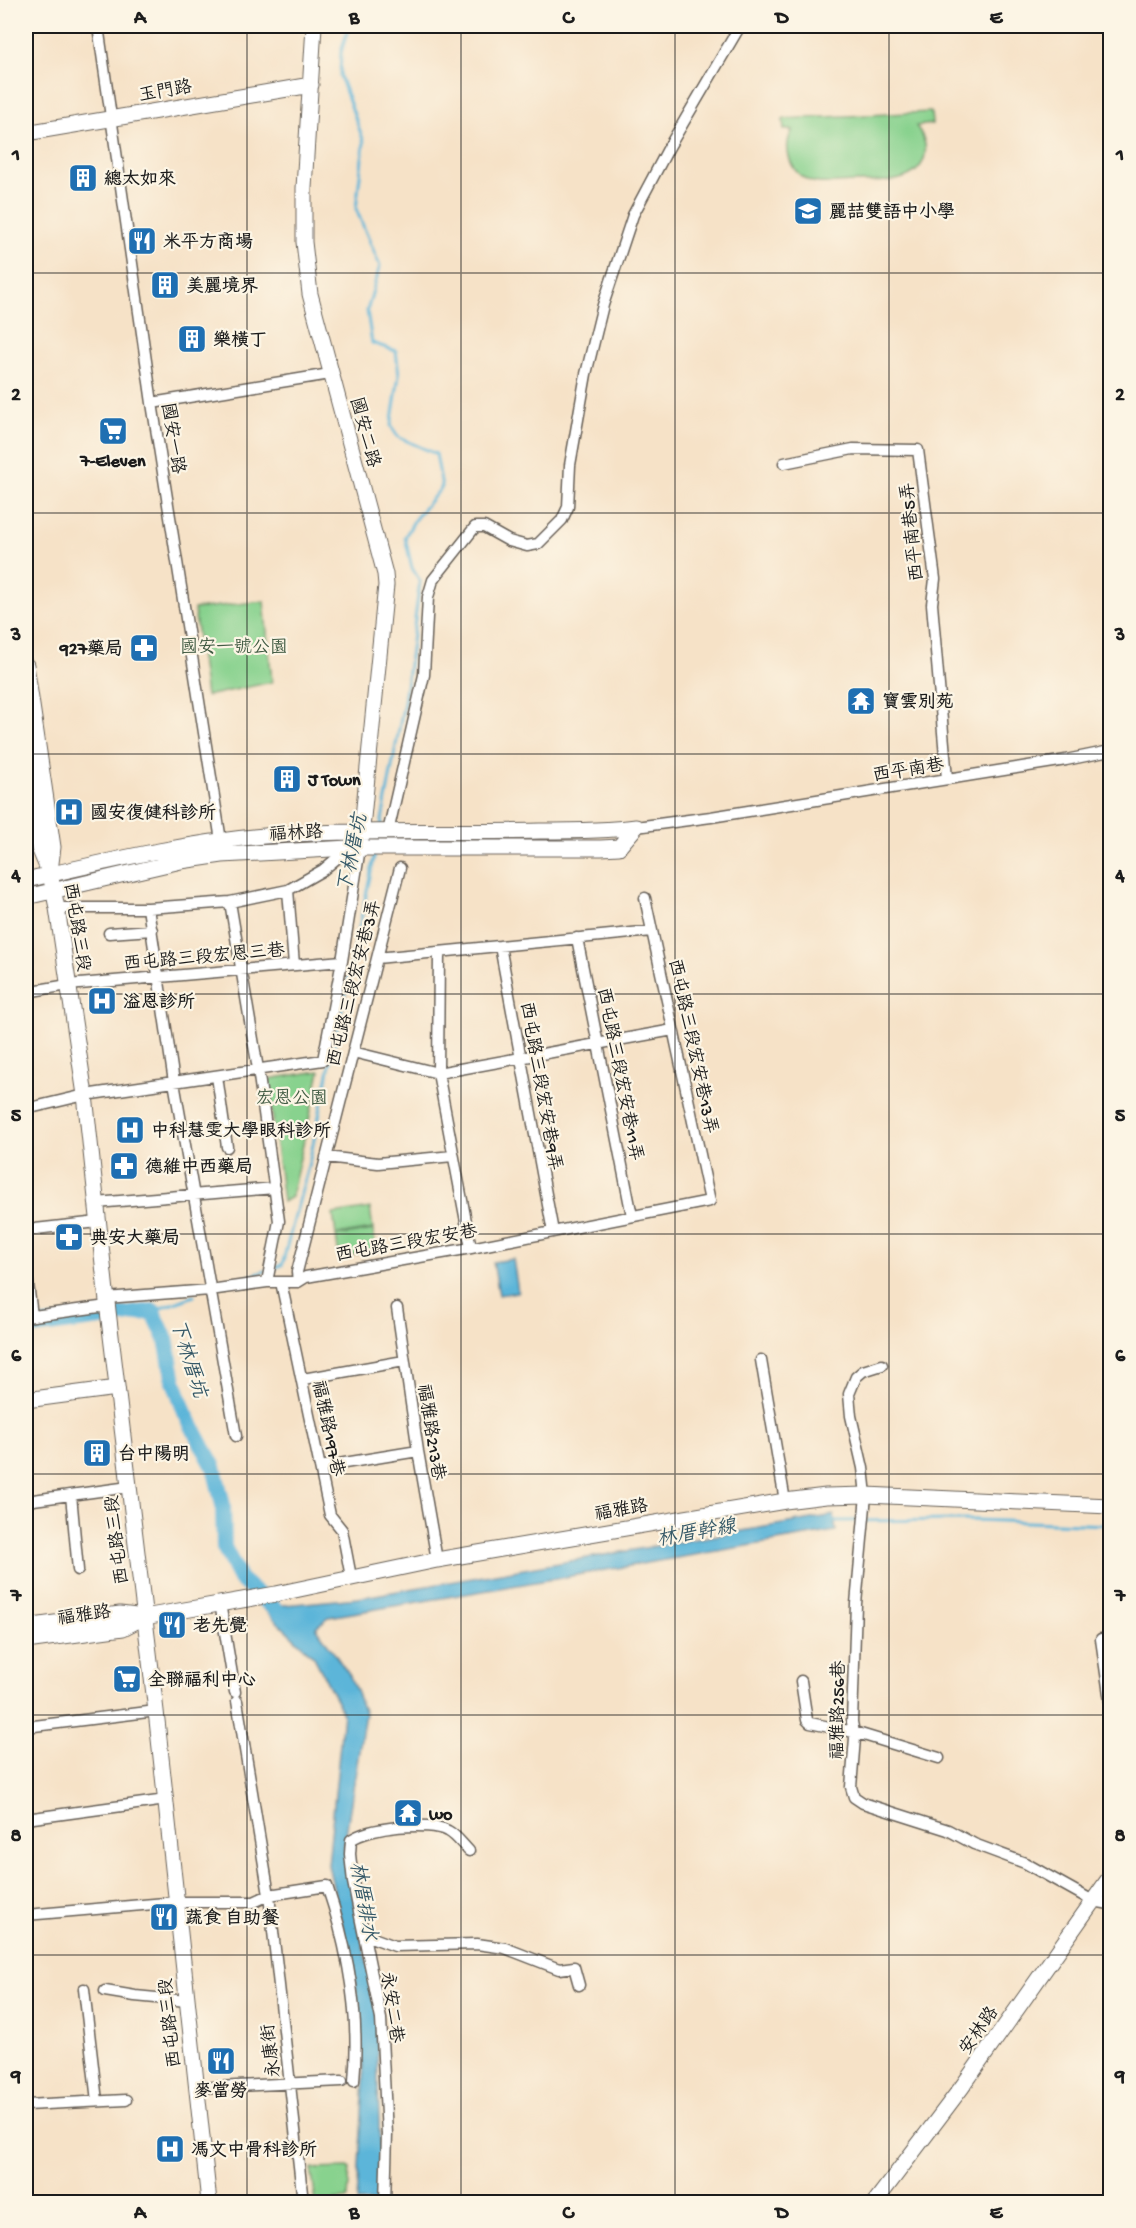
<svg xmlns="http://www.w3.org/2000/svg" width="1136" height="2228" font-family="'Gochi Hand','LXGW WenKai TC',sans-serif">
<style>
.green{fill:#88d28e;stroke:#527755;stroke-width:1.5}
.water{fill:#5cb5d9;stroke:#3c687a;stroke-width:1.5}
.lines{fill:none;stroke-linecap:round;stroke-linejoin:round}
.stream{stroke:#5cb5d9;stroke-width:3}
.river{stroke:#5cb5d9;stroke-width:16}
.street-casing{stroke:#686158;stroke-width:13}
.secondary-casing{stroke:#686158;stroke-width:17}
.street{stroke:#fff;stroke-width:10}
.secondary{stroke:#fff;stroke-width:15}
.grid{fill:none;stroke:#1c1c1c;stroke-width:1.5;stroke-opacity:0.55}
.labels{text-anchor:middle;stroke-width:4.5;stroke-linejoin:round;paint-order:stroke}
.street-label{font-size:18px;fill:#1c1c1c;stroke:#fcf5e5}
.poi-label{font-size:18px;font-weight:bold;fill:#1c1c1c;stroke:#fcf5e5;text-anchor:start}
.park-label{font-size:18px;fill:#425c44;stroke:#fcf5e5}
.water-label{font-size:20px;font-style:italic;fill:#365968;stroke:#fcf5e5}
.neatline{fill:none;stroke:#1c1c1c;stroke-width:2}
.grid-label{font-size:20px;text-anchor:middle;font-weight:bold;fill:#1c1c1c}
</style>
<rect width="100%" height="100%" fill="#fcf5e5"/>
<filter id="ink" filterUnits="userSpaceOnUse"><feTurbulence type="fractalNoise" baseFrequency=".0167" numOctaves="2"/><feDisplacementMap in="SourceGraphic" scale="12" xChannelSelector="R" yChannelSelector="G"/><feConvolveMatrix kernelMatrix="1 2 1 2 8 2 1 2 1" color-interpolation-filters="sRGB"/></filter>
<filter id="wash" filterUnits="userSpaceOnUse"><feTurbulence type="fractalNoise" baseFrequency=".008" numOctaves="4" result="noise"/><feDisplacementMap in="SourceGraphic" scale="24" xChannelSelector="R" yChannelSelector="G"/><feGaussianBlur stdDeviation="1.35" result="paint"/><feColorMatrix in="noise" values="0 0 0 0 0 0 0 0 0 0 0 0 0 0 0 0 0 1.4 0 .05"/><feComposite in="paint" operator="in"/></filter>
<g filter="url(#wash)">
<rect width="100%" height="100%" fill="#f6e2c7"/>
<path class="green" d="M931 112 932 124 916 126C932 146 928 171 900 179 886 183 869 181 854 182 841 182 826 185 813 182 792 177 780 148 793 130H784L783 119Z
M264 601 272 682 206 696 194 609Z
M320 1071 291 1197 283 1202 268 1079Z
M370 1208 373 1229 336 1235 333 1214Z
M373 1230 376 1251 339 1257 336 1236Z
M350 2168 348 2199 316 2202 311 2169Z"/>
<path class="water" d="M513 1259 518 1292 499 1295 493 1262Z
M834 1515 836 1531 329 1617 316 1627 350 1676 365 1713 344 1847 359 1928 376 2002 380 2159 377 2202H357L364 2078 355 1978 328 1865 343 1713 314 1657 262 1607 358 1598Z"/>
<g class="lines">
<path class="stream" d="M349 26 341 52 340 76 364 142 356 209 380 266 367 311 372 343 396 351 399 375 391 426 398 437 436 454 442 487 415 519 405 537 412 568 420 581 404 702 381 826
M271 1269 282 1265 309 1163 375 853
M235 1282 265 1271
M153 1311 194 1296
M833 1521 975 1520 1110 1525"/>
<path class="river" d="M26 1328 153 1311 166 1339 174 1381 185 1413 214 1467 223 1505 224 1547 240 1579 289 1621"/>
</g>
</g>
<g filter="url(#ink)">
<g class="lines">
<g class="street-casing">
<path id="street" d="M98 26 152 403 222 847
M152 403 330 374
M784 463 853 449 918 450 935 579 932 604 947 779
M636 827 711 817 1066 760 1110 751
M388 832 424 675 428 597 433 580 475 527H484L509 541 527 546 538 544 562 520 568 507 570 465 586 374 603 305 633 215 669 147 740 26
M288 890 294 965
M230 902 258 1069 279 1221 267 1282
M57 908H148L230 902 288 890 323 870 349 848
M148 908 174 1082 236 1436
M109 933 152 930
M577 938 632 1216
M500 946 553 1232
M439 952 438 1073 471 1248
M377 958 652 931
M26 992 68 985 342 961
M353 1052 438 1073 673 1030
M217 1076 227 1147
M26 1109 85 1095 323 1060 342 961 360 848
M326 1157 378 1163 453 1156
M96 1203 275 1188
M26 1230 98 1222
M26 1267 32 1316
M281 1282 330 1515 342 1530 351 1577
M298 1282 297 1272 400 868
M106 1298 210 1290 267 1282H298L306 1277 471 1248 710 1201 645 898
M397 1308 418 1451 437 1560
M26 1317 107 1306
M761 1360 785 1501
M882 1365 863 1371 856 1377 849 1394 851 1416 863 1468 866 1495 856 1604 852 1722 855 1738 851 1787 854 1797 863 1803 948 1830 974 1844 1025 1863 1093 1901 1110 1904
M303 1379 404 1361
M320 1467 418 1451
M71 1495 78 1570
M26 1501 129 1487
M220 1603 235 1692
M1101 1639 1110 1701
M801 1681 807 1720 810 1723 854 1732 939 1758
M237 1701 269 1895 303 2202
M26 1727 156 1711
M26 1819 166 1800
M26 1915 177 1902H254L269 1895 327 1886C348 1948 360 2015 354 2081
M365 1935 395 1946 477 1944 505 1948 559 1969 574 1967 579 1985
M84 1989 97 2101
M105 1991 135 1996 187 2001
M196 2088 342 2081
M26 2105 126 2100
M385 2202 387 2134 381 2019 353 1882 350 1854 351 1840C368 1827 430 1821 448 1831 456 1835 462 1844 469 1851"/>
</g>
<g class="secondary-casing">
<path id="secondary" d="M314 26 304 188V242L310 294 385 574 386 585 360 848
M26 133 311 85
M26 665 53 847 50 871
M26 752 39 848 50 874 57 908 85 1095 108 1311 156 1711 209 2202
M26 880C108 861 192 841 276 835 364 829 452 833 540 831 572 831 604 831 636 827
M26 897 181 861 222 855 349 848H601L619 847 636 827
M26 1400 117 1388
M26 1627 120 1614 144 1617 276 1594 437 1560 785 1501 826 1496 866 1495 1110 1506
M26 1641 123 1628 144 1617
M875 2202 962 2087 1110 1877"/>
</g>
<use href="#street" class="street"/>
<use href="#secondary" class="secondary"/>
</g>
</g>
<path class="grid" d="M247 26V2202M461 26V2202M675 26V2202M889 26V2202M26 273H1110M26 513H1110M26 754H1110M26 994H1110M26 1234H1110M26 1474H1110M26 1715H1110M26 1955H1110"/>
<defs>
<g id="building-square" transform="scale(1.5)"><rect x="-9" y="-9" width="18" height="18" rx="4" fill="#1f6fb2" stroke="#fcf5e5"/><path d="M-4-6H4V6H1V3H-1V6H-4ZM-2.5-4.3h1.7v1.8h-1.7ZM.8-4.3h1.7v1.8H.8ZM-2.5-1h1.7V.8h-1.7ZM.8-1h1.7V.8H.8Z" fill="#fff"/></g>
<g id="school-square" transform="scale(1.5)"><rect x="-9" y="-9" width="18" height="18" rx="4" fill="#1f6fb2" stroke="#fcf5e5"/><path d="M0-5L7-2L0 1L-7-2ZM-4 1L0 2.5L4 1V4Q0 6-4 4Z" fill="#fff"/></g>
<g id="restaurant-square" transform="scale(1.5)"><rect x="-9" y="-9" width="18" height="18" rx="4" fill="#1f6fb2" stroke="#fcf5e5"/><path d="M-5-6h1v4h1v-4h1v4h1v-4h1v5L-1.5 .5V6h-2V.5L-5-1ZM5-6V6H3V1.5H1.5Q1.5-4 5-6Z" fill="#fff"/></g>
<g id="supermarket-square" transform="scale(1.5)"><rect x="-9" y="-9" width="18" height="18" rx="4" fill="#1f6fb2" stroke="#fcf5e5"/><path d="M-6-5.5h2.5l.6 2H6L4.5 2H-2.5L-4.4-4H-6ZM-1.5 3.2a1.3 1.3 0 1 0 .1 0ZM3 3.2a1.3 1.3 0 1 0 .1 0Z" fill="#fff"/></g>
<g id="pharmacy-square" transform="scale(1.5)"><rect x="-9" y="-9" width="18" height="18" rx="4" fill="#1f6fb2" stroke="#fcf5e5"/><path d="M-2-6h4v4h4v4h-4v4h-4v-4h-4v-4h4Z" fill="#fff"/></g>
<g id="temple-square" transform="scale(1.5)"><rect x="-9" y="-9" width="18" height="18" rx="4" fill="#1f6fb2" stroke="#fcf5e5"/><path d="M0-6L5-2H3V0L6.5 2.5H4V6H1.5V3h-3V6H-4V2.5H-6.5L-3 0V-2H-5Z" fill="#fff"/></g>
<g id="hospital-square" transform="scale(1.5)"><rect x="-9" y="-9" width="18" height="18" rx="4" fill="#1f6fb2" stroke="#fcf5e5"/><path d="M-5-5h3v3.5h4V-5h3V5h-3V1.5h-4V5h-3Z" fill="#fff"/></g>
</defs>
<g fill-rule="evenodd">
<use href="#building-square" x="83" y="178"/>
<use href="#school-square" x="808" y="211"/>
<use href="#restaurant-square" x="142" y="241"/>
<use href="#building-square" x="165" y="285"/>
<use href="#building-square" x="192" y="339"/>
<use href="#supermarket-square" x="113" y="431"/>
<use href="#pharmacy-square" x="144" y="648"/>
<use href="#temple-square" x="861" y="701"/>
<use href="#building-square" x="287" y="779"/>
<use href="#hospital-square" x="69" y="812"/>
<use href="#hospital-square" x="102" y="1001"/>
<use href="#hospital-square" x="130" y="1130"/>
<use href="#pharmacy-square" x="124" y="1166"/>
<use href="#pharmacy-square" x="69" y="1237"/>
<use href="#building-square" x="97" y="1453"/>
<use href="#restaurant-square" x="172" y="1625"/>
<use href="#supermarket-square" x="127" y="1679"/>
<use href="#temple-square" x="408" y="1813"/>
<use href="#restaurant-square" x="164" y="1917"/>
<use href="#restaurant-square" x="221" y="2061"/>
<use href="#hospital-square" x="170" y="2149"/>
</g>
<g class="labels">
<g class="street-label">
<text transform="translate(165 90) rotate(-10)" y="6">玉門路</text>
<text transform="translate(366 432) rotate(75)" y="6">國安二路</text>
<text transform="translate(174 438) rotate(81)" y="6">國安一路</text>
<text transform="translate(911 532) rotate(-96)" y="6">西平南巷5弄</text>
<text transform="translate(908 769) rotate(-9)" y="6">西平南巷</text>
<text transform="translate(296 832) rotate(-3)" y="6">福林路</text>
<text transform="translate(78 927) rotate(81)" y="6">西屯路三段</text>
<text transform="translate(204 956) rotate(-5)" y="6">西屯路三段宏恩三巷</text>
<text transform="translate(353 983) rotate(-76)" y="6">西屯路三段宏安巷3弄</text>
<text transform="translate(694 1046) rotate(78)" y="6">西屯路三段宏安巷13弄</text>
<text transform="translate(621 1074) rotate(79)" y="6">西屯路三段宏安巷11弄</text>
<text transform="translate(542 1086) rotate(80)" y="6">西屯路三段宏安巷9弄</text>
<text transform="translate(406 1242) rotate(-10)" y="6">西屯路三段宏安巷</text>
<text transform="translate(329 1428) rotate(78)" y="6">福雅路197巷</text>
<text transform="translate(432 1432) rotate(81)" y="6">福雅路213巷</text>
<text transform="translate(621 1509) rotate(-10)" y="6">福雅路</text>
<text transform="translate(116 1540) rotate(-97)" y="6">西屯路三段</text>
<text transform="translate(84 1614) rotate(-8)" y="6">福雅路</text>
<text transform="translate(837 1710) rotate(-89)" y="6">福雅路256巷</text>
<text transform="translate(393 2007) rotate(82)" y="6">永安二巷</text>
<text transform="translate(169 2023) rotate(-96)" y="6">西屯路三段</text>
<text transform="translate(978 2030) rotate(-55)" y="6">安林路</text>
<text transform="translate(270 2051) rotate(-97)" y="6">永康街</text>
</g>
<g class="poi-label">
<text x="104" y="184">總太如來</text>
<text x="829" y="217">麗喆雙語中小學</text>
<text x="163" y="247">米平方商場</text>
<text x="186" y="291">美麗境界</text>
<text x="213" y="345">樂橫丁</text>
<text x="113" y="466" text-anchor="middle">7-Eleven</text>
<text x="123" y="654" text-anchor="end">927藥局</text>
<text x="882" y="707">寶雲別苑</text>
<text x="308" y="785">J Town</text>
<text x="90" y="818">國安復健科診所</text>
<text x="123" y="1007">溢恩診所</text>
<text x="151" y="1136">中科慧雯大學眼科診所</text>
<text x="145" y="1172">德維中西藥局</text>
<text x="90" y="1243">典安大藥局</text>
<text x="118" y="1459">台中陽明</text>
<text x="193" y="1631">老先覺</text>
<text x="148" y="1685">全聯福利中心</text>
<text x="429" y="1819">wo</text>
<text x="185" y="1923">蔬食 自助餐</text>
<text x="221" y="2096" text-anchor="middle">麥當勞</text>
<text x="191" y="2155">馮文中骨科診所</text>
</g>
<g class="park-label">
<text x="234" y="652">國安一號公園</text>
<text x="292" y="1103">宏恩公園</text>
</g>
<g class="water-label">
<text transform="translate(351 853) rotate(-78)" y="7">下林厝坑</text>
<text transform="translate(190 1358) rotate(73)" y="7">下林厝坑</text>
<text transform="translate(696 1531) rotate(-10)" y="7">林厝幹線</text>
<text transform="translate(365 1901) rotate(80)" y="7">林厝排水</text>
</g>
</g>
<rect width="1136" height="2228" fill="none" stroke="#fcf5e5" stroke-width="66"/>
<rect x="33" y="33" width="1070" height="2162" class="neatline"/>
<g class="grid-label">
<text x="140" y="23">A</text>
<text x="354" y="23">B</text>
<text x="568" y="23">C</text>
<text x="782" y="23">D</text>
<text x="996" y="23">E</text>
<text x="16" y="160">1</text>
<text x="1120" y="160">1</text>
<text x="16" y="400">2</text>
<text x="1120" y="400">2</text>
<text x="16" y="640">3</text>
<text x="1120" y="640">3</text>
<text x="16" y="881">4</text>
<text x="1120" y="881">4</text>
<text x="16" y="1121">5</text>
<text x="1120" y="1121">5</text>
<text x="16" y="1361">6</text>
<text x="1120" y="1361">6</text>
<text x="16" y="1601">7</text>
<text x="1120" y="1601">7</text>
<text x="16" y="1841">8</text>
<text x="1120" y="1841">8</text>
<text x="16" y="2082">9</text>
<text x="1120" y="2082">9</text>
<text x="140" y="2218">A</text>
<text x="354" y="2218">B</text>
<text x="568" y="2218">C</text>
<text x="782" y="2218">D</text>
<text x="996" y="2218">E</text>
</g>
</svg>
